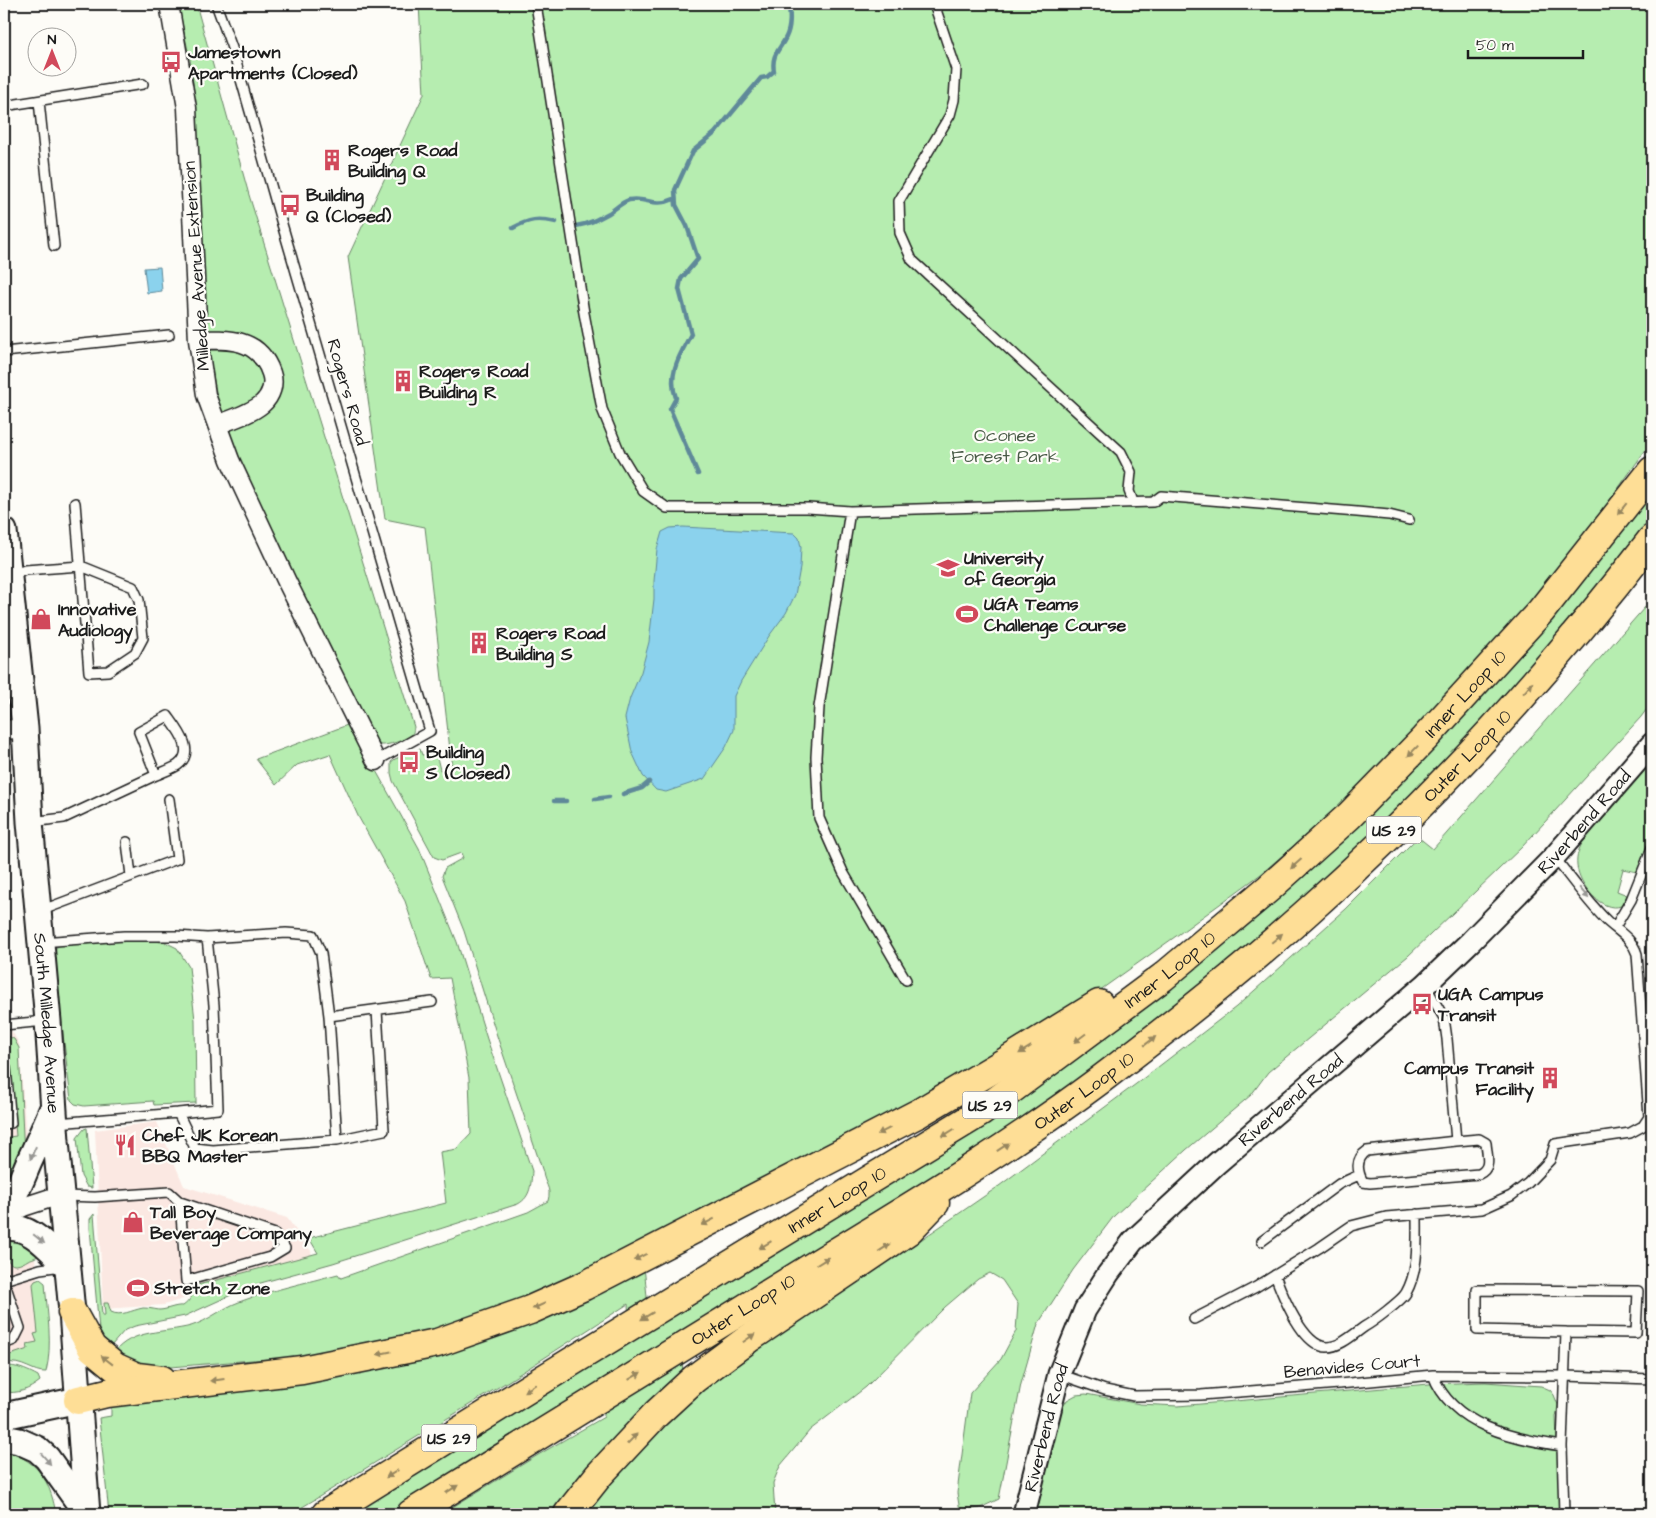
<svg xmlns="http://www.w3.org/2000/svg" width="1656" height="1518" font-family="'Architects Daughter',sans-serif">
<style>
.built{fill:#fbe8e2}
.green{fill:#b6edb0;stroke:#698466}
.water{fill:#8bd2ed;stroke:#5f8999}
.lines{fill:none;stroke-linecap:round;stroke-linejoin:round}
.stream{stroke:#5f8999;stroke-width:4.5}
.service-casing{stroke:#1c1c1c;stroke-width:12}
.minor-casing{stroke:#1c1c1c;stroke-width:21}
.tertiary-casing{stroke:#1c1c1c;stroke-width:25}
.secondary-casing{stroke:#1c1c1c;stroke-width:29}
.motorway-casing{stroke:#1c1c1c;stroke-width:31}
.service{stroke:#fdfcf7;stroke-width:9}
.minor{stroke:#fdfcf7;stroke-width:18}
.tertiary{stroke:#fdfcf7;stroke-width:21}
.secondary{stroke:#fdfcf7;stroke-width:25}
.motorway{stroke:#fede96;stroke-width:28}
.oneway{fill:#98875f}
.oneway2{fill:#989794}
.labels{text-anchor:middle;stroke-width:4.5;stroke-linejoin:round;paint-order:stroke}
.shield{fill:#fdfcf7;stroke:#605f5e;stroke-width:1}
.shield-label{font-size:16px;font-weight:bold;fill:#1c1c1c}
.poi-label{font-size:18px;font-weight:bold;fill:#1c1c1c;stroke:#fdfcf7;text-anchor:start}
.street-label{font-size:18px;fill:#1c1c1c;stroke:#fdfcf7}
.park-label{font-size:18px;fill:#4a5b48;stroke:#fdfcf7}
</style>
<rect width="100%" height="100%" fill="#fdfcf7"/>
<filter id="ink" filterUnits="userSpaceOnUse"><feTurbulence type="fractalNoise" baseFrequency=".02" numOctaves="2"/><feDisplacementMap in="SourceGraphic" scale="10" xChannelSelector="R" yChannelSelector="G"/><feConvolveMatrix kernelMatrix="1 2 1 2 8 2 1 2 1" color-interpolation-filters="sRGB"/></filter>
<g filter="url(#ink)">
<path class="built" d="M4 1018 19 1043 38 1296 39 1343 29 1350 4 1358Z
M157 1122 184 1186 287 1218 311 1251 312 1258 164 1305 103 1309 95 1130Z"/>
<path class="green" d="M178 4H196L249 195 414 727C413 731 414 732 411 735 406 740 387 746 380 745L366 728 252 489 230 440 218 402 207 344 195 98 190 60Z
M419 4H1652V441L1605 507 1542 588 1462 680 1338 807 1261 874 1179 934 1096 993 991 1061 642 1245 650 1328 1201 959 1652 488V523L1603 587 1524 677 1427 781 1347 860 1261 937 1182 1000 1034 1113 977 1152 682 1333 683 1402 843 1287 909 1248 999 1186 1136 1084 1236 1007 1346 909 1418 837 1433 849 1652 599V702L1641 717 1522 847 1408 956 1268 1072 1251 1095 1186 1150 1114 1216 1073 1270 1038 1324 1021 1384 999 1499 980 1508 960 1511 957 1493 970 1393 1001 1359 1016 1331 1018 1304 1002 1280 990 1273 978 1279 945 1307 866 1387 810 1430 780 1466 773 1483 775 1514H580L591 1465 553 1514H441L538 1455 604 1417 603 1382 575 1402 393 1514H344L630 1341 628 1304 510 1380 291 1514H109L99 1418 111 1416V1401L236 1390 495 1314 335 1355 252 1360 147 1369 114 1353C131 1329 165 1333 191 1326 208 1321 222 1308 239 1302 271 1290 305 1283 338 1274L341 1278 528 1212 548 1201C552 1187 544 1184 543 1172L498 1039 464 931 442 876 445 868 463 858 461 853 442 860 434 857 393 781 391 773V762L395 759 420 749 422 755 436 753 440 770 452 768 425 527 385 519 348 257 424 94Z
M350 724 419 848 457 942 487 1039 532 1171C531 1184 531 1197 518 1204L333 1263 257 1284 240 1291 185 1316 135 1326 125 1330 111 1346 108 1347 99 1330 90 1228V1219L94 1214 102 1315H105L104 1303H108L111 1312C121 1317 132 1310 143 1308 149 1308 153 1309 159 1310 167 1310 175 1305 183 1306 189 1302 195 1293 194 1286L318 1253 309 1238 446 1203 440 1152 457 1149 471 1134 469 1078 450 978 431 979 405 901 358 816 330 754 297 765 276 785 256 759Z
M1652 758V832L1637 872 1623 869 1617 891 1627 895 1621 906C1601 913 1579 884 1577 866 1576 856 1579 848 1584 840Z
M143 939 167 943 177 948 189 967 195 1020 196 1103 154 1105 153 1101 84 1106 75 1104 71 1100 53 952 58 946 87 942Z
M4 1034 14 1039 19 1048 24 1157 4 1199V1150H9V1137L16 1136 9 1053H4Z
M87 1128 92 1188 87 1187 81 1176 77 1138 84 1129Z
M15 1233 42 1252C38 1257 34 1258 28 1260 25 1262 20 1265 16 1265 5 1266 4 1245 4 1238Z
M40 1279 45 1283C47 1312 53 1344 46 1372 33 1373 23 1360 4 1363V1357L28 1349 27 1344 37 1342 34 1334 38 1333 33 1284 35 1281Z
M10 1366C20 1367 29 1371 38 1376L40 1381C29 1390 17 1394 4 1392V1367Z
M1485 1382 1541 1386 1550 1390 1554 1395 1558 1405 1556 1417 1560 1514H1036L1060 1412 1067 1400 1076 1395 1086 1394 1140 1404 1178 1406 1429 1384Z
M4 1447 16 1451 14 1454C42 1465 51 1486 56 1514H4Z"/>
<path class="water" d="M160 267 162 291 147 293 144 268Z
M683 527 794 533 799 538 801 547 800 568 795 595 786 613 769 636 741 681 734 696V730L726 747 704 779 666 792 656 790 643 776 632 752 625 718 630 698 641 672 649 642 654 599V581L657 549 662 532 670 528Z"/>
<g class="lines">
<path class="stream" d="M576 226C589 224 598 219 609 213 615 209 622 202 629 200 646 197 655 208 674 199
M513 228C529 219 538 218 556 222
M698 474 670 409 676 398C667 374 680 355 691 334L679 289 681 279 698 259 687 226 676 205 675 190 693 151 715 133 761 78 767 77 774 71C771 54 780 50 786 37 791 27 790 15 789 4
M623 794 642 788 649 782
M595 799 609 797
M554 801H566
M15 1514 19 1512"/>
<g class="service-casing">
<path id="service" d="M216 4 232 48 282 224 430 731 376 761
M536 4 584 313 602 409 620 453 643 491 667 508H808L850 511 1153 502 1161 496 1357 512 1389 515 1409 520
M934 4 956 69 954 100 950 115 899 201 900 233 912 260 1121 452 1131 472 1129 491 1132 499 1131 503
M39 101 54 246
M4 106 143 84
M4 352 169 335
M850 511 819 707 816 757 819 818 843 872 906 980
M11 576 25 570 81 566 133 587 139 600 143 638 135 653 108 671 89 672 75 503
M168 716C178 730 196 751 178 765 172 769 163 772 156 775L139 732Z
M31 822 64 818 156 775
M127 842 131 876
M1554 857C1571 878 1587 901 1606 920 1617 931 1632 938 1637 954L1649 1117 1652 1121
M40 911 177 859 169 799
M1615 927 1631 900 1652 848
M41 942 124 936H176L207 938 286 933 313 935 321 953 329 1016 337 1140
M1425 985 1444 1018 1447 1039 1456 1141 1367 1151C1355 1159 1357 1171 1363 1182L1370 1183 1479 1174C1492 1168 1487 1156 1486 1143L1479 1139 1456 1141
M329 1016 432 1002
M4 1025 45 1021
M4 1068H6L11 1123 4 1124
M178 1113 218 1109 214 1005 207 938
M57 1123 178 1113 195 1148 213 1150 337 1140 384 1130 377 1010
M63 1196 95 1197 169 1192 180 1202 186 1281 270 1257 285 1248 275 1234 180 1202
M1262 1241 1339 1184 1359 1175
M1275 1275C1282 1294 1303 1347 1327 1347 1340 1347 1354 1334 1364 1327 1373 1322 1401 1301 1406 1293 1419 1270 1417 1240 1417 1214
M4 1280 40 1269 62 1266
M4 1281 20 1328 14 1340 4 1344
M1194 1319 1256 1287 1319 1248 1351 1226 1386 1217 1482 1209 1511 1196 1528 1183 1550 1160 1555 1144 1630 1133 1643 1126 1649 1117
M1059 1374 1105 1390 1134 1396 1201 1395 1339 1384 1433 1375 1565 1376 1652 1379
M1433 1375C1452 1426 1514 1439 1562 1446
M1564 1514 1562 1446 1566 1332 1477 1330V1290L1638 1291 1636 1333 1566 1332"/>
</g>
<g class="minor-casing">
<path id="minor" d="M169 4 187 108 198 340 206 395 230 460 287 582 376 761
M198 340C229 339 259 338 271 373 275 384 271 396 262 404 250 414 232 419 217 425
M4 730 25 728
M4 1216 23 1207 60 1195"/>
</g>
<g class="tertiary-casing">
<g id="tertiary">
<path id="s1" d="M1024 1514 1059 1374 1085 1310 1108 1274 1133 1241 1216 1164 1425 985 1471 941 1554 857 1652 744"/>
</g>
</g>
<g class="secondary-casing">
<g id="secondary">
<path id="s2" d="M4 531 25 728 30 822 48 1021 56 1141 72 1312 87 1514"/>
<path d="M4 1206C19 1191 21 1180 29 1162 37 1145 45 1127 52 1110"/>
<path d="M4 1228C31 1224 49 1249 67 1266"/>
<path d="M4 1416 78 1400"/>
<path d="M4 1438 19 1441 37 1449 47 1458 87 1514"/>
</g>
</g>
<g class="motorway-casing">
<g id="motorway">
<path d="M72 1312 92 1348 115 1367 137 1377 162 1380"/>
<path d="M78 1400 107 1393 302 1370 437 1343 530 1310 584 1286 919 1113 1005 1062 1099 1004"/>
<path id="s3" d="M326 1514 571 1362 981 1112 1163 977 1269 888 1349 816 1424 739 1541 611 1652 471"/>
<path id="s4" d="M411 1514C545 1432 679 1350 812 1267 910 1207 1009 1148 1100 1080 1170 1027 1240 972 1305 914 1432 802 1549 673 1652 539"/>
<path d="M568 1514 599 1475 656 1414 694 1379 748 1339 908 1231 935 1203"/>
</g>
</g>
<use href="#service" class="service"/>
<use href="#minor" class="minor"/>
<use href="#tertiary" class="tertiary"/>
<use href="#secondary" class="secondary"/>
<use href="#motorway" class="motorway"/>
</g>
<defs><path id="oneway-solid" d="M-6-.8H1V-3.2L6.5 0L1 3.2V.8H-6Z" transform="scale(1.25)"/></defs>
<g class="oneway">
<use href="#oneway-solid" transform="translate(1622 509) rotate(128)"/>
<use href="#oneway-solid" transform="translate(1528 688) rotate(-49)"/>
<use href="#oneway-solid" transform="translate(1413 751) rotate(134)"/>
<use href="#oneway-solid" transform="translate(1296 864) rotate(138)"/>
<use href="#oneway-solid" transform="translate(1277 938) rotate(-40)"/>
<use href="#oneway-solid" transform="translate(1080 1038) rotate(143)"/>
<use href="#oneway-solid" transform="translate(1150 1041) rotate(-38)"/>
<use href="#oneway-solid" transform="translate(1025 1050) rotate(148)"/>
<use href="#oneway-solid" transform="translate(884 1131) rotate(153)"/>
<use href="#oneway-solid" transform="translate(948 1133) rotate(148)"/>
<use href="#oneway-solid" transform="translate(1003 1147) rotate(-34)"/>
<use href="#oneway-solid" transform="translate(708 1222) rotate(153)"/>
<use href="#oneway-solid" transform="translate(765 1245) rotate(149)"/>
<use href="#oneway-solid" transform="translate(884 1248) rotate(-34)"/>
<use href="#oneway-solid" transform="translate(640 1257) rotate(153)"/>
<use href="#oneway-solid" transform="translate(823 1261) rotate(-32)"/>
<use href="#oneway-solid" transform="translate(539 1306) rotate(156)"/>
<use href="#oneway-solid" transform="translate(647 1316) rotate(149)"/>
<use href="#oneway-solid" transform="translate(749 1338) rotate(-35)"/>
<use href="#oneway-solid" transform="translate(384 1353) rotate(169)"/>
<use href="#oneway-solid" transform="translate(107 1360) rotate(-142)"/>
<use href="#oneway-solid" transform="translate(635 1376) rotate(-31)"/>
<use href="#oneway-solid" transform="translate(217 1380) rotate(173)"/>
<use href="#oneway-solid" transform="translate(530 1388) rotate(148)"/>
<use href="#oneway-solid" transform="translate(632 1439) rotate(-46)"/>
<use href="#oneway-solid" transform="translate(392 1474) rotate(148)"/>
<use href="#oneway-solid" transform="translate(452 1489) rotate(-32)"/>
</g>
<g class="oneway2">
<use href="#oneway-solid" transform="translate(1584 893) rotate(50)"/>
<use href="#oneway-solid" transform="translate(33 1153) rotate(114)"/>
<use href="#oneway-solid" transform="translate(39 1239) rotate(39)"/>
<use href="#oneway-solid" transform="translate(46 1459) rotate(49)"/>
</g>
</g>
<defs>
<g id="bus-bare" transform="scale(1.725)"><path d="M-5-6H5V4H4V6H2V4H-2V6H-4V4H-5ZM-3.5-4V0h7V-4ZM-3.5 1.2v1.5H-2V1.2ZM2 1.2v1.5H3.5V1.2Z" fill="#d1495b" stroke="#fdfcf7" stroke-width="2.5" paint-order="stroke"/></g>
<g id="building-bare" transform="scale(1.725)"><path d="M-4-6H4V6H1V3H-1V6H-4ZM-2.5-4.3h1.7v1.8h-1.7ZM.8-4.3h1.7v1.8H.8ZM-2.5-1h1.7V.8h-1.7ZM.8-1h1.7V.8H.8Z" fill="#d1495b" stroke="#fdfcf7" stroke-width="2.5" paint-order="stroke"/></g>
<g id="university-bare" transform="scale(1.725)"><path d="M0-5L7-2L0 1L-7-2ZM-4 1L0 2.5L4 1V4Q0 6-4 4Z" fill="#d1495b" stroke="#fdfcf7" stroke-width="2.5" paint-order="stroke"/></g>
<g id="stadium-bare" transform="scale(1.725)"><path d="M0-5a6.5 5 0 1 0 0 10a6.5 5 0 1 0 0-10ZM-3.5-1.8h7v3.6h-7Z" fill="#d1495b" stroke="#fdfcf7" stroke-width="2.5" paint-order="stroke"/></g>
<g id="shop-bare" transform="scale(1.725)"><path d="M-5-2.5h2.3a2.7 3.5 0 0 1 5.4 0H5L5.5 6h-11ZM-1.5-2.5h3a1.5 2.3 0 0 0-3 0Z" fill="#d1495b" stroke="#fdfcf7" stroke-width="2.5" paint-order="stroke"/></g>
<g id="restaurant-bare" transform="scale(1.725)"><path d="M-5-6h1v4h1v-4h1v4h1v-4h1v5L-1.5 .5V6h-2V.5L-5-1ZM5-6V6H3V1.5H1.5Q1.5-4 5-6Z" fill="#d1495b" stroke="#fdfcf7" stroke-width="2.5" paint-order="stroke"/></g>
</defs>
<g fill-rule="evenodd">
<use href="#bus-bare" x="171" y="62"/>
<use href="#building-bare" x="332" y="160"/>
<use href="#bus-bare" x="290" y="205"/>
<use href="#building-bare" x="403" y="381"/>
<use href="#university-bare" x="948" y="568"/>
<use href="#stadium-bare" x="967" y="614"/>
<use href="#shop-bare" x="41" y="619"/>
<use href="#building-bare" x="479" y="643"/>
<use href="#bus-bare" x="409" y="762"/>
<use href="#bus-bare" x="1422" y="1004"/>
<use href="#building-bare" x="1550" y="1078"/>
<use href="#restaurant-bare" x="125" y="1145"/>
<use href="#shop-bare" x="133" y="1222"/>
<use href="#stadium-bare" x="138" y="1288"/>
</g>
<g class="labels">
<g class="shield">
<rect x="1366.5" y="816.5" width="55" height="27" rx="4"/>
<rect x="962.5" y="1091.5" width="55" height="27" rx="4"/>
<rect x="421.5" y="1424.5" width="55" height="27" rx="4"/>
</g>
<g class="shield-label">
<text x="1394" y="836">US 29</text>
<text x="990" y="1111">US 29</text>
<text x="449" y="1444">US 29</text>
</g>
<g class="poi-label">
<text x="188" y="58">Jamestown<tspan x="188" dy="21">Apartments (Closed)</tspan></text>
<text x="348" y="156">Rogers Road<tspan x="348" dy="21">Building Q</tspan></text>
<text x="306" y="201">Building<tspan x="306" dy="21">Q (Closed)</tspan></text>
<text x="419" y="377">Rogers Road<tspan x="419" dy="21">Building R</tspan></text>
<text x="964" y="564">University<tspan x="964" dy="21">of Georgia</tspan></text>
<text x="984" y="610">UGA Teams<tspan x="984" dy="21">Challenge Course</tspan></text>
<text x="58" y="615">Innovative<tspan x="58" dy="21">Audiology</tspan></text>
<text x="496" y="639">Rogers Road<tspan x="496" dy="21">Building S</tspan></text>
<text x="426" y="758">Building<tspan x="426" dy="21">S (Closed)</tspan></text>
<text x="1438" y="1000">UGA Campus<tspan x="1438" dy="21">Transit</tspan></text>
<text x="1534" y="1074" text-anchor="end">Campus Transit<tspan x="1534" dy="21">Facility</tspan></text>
<text x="142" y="1141">Chef JK Korean<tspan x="142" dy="21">BBQ Master</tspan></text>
<text x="150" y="1218">Tall Boy<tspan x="150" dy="21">Beverage Company</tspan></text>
<text x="154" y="1294">Stretch Zone</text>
</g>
<g class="street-label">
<text transform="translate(196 266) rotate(-94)" y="6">Milledge Avenue Extension</text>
<text transform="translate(348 392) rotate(74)" y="6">Rogers Road</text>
<text dy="6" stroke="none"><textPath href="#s3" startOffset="1410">Inner Loop 10</textPath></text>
<text dy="6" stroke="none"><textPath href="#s4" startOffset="1305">Outer Loop 10</textPath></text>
<text dy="6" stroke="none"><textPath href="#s1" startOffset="914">Riverbend Road</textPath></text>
<text dy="6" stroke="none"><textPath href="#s3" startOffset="1005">Inner Loop 10</textPath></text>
<text dy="6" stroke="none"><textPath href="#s2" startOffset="494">South Milledge Avenue</textPath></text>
<text dy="6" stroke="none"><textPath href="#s4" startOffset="795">Outer Loop 10</textPath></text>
<text dy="6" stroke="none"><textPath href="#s1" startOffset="509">Riverbend Road</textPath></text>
<text dy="6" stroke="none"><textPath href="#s3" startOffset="600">Inner Loop 10</textPath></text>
<text dy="6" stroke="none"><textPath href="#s4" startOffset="390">Outer Loop 10</textPath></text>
<text transform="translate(1352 1366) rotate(-5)" y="6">Benavides Court</text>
<text dy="6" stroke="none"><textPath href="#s1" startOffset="89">Riverbend Road</textPath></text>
</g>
<g class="park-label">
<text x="1005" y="441">Oconee<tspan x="1005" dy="21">Forest Park</tspan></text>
</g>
</g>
<rect width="1656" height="1518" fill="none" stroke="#fdfcf7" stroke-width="20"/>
<rect x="10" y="10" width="1636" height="1498" fill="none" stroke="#1c1c1c" stroke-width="2" filter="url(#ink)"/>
<g transform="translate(52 52)"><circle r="24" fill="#fdfcf7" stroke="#a3a29f"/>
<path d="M0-4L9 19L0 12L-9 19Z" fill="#d1495b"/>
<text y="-8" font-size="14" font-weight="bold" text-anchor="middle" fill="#1c1c1c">N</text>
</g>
<path d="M1468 50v8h115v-8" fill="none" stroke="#1c1c1c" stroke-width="2.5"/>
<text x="1476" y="50" font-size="15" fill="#1c1c1c" stroke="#fdfcf7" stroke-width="4" paint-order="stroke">50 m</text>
</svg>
